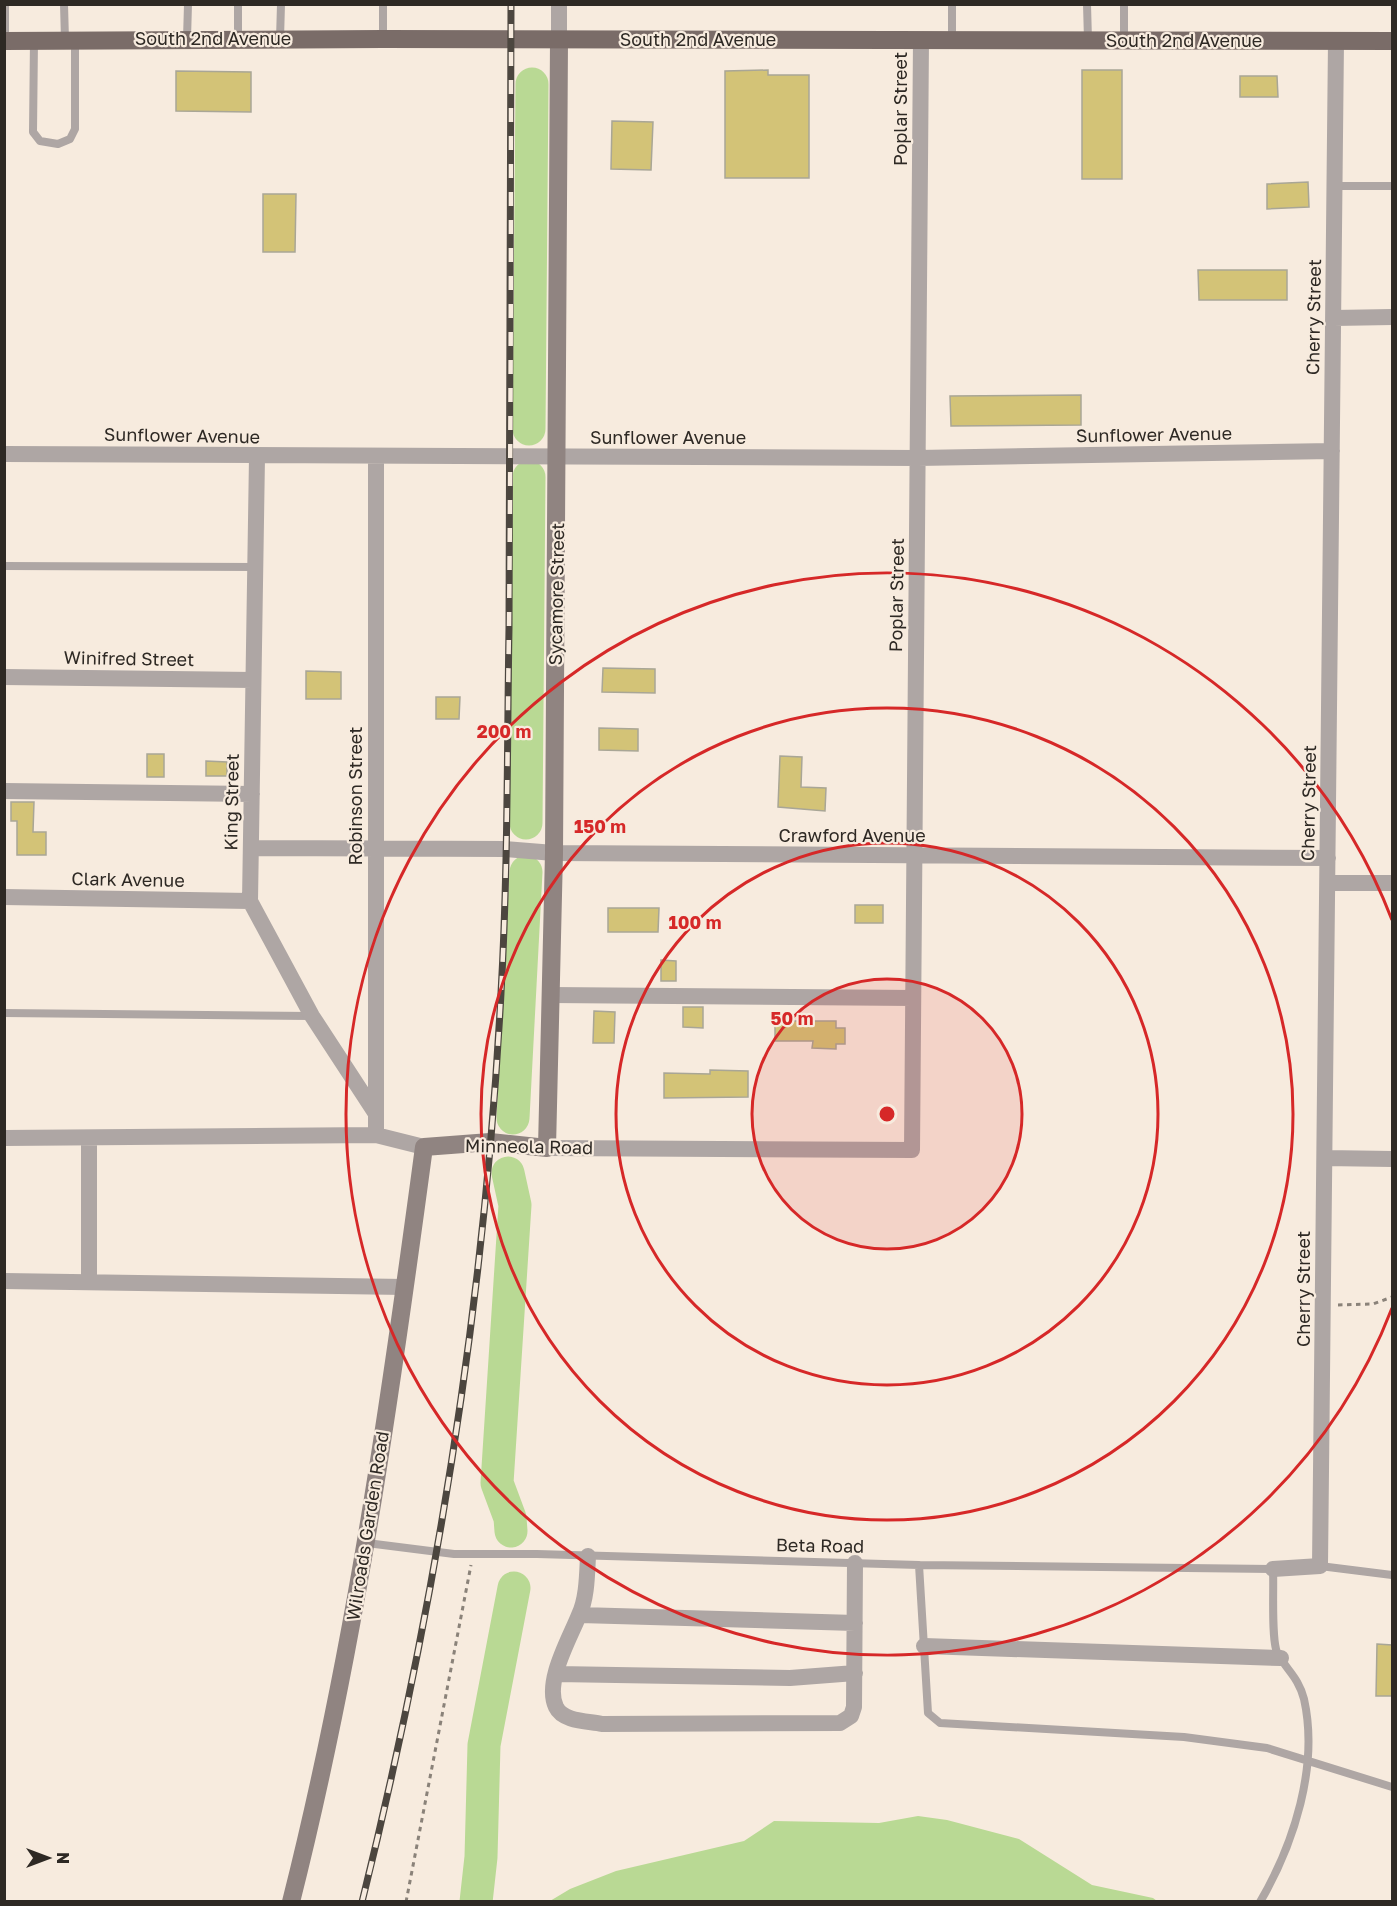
<svg xmlns="http://www.w3.org/2000/svg" width="1397" height="1906" font-family="'Golos Text',sans-serif">
<style>
.water{fill:#b9d994}
.lines{fill:none;stroke-linecap:round;stroke-linejoin:round}
.river{stroke:#b9d994;stroke-width:33}
.building{fill:#d3c377;stroke:#a9a696;stroke-width:1.5}
.path{stroke:#8a8279;stroke-width:3;stroke-dasharray:4.5 4.5;stroke-linecap:butt}
.lane{stroke:#aea6a4;stroke-width:8}
.street{stroke:#aea6a4;stroke-width:16}
.secondary{stroke:#908481;stroke-width:18}
.primary{stroke:#7a6c68;stroke-width:18}
.rail-casing{stroke:#4c463f;stroke-width:7}
.rail{stroke:#f7ebde;stroke-width:4.5;stroke-dasharray:14;stroke-linecap:butt}
.ring{fill:none;stroke:#d62828;stroke-width:3}
.labels{text-anchor:middle;stroke-width:4.5;stroke-linejoin:round;paint-order:stroke}
.street-label{font-size:18px;fill:#2e2924;stroke:#f7ebde}
.centre{fill:#d62828;stroke:#f7ebde;stroke-width:3}
.ring-label{font-size:18px;text-anchor:middle;font-weight:bold;fill:#d62828;stroke:#f7ebde;stroke-width:4.5;stroke-linejoin:round;paint-order:stroke}
</style>
<rect width="100%" height="100%" fill="#f7ebde"/>
<path class="water" d="M918 1816 947 1820 1019 1839 1092 1885 1153 1898 1157 1901H550L570 1889 616 1871 744 1841 774 1821 879 1823Z"/>
<g class="lines">
<path class="river" d="M529 429 532 84
M526 823 529 477
M513 1118 526 872
M508 1173 515 1205 497 1483 510 1518 511 1531
M476 1902 481 1857 484 1745 514 1588"/>
</g>
<path class="building" d="M768 70V75H809V178H725V71Z
M1082 70H1122V179H1082Z
M176 71 251 72V112L176 111Z
M1240 76H1277L1278 97H1240Z
M612 121 653 122 651 170 611 169Z
M1308 182 1309 207 1267 209V184Z
M263 194H296L295 252H263Z
M1198 270H1287V300H1199Z
M1081 395V425L951 426 950 396Z
M603 668 655 669V693L602 692Z
M306 671 341 672V699H306Z
M436 697H460L459 719H436Z
M599 728 638 729V751L599 750Z
M147 754H164V777H147Z
M780 756 802 757 801 787 826 788 825 811 778 807Z
M206 761 227 762V776H206Z
M11 802H34L33 832H46V855H17V821H11Z
M855 905H883V923H855Z
M608 908H659L658 932H608Z
M661 960 676 961V981H661Z
M683 1007H703V1028L683 1027Z
M594 1011 615 1012 614 1043H593Z
M775 1021H836V1028H845V1044H836V1049L812 1048 813 1041H775Z
M710 1070 748 1071V1097L664 1098V1073L710 1074Z
M1377 1644 1392 1645V1696H1376Z"/>
<g class="lines">
<path class="path" d="M1338 1305 1373 1304 1392 1297
M406 1902 471 1565"/>
<path class="lane" d="M5 4V41
M64 4 65 40
M383 4V39
M1087 4 1088 40
M187 39 188 4
M238 39V4
M280 39 281 4
M34 40 33 132 40 141 58 144 70 139 75 129V40
M952 40V4
M1124 40V4
M1334 186H1392
M4 566 255 567
M4 1013 312 1016
M367 1543 454 1554H537L919 1565 1273 1569C1274 1587 1271 1638 1277 1652 1286 1670 1298 1676 1304 1699 1319 1766 1294 1844 1260 1902
M919 1565 928 1713 940 1723 1184 1737 1267 1748 1392 1787
M1320 1566 1392 1575"/>
<path class="street" d="M559 40V4
M1334 318 1392 317
M4 454 918 458 1332 451
M257 457 250 901 312 1016 376 1114
M376 458V1135
M4 677 253 680
M4 791 252 794
M251 848 506 849 554 853 1328 858
M1328 883H1392
M4 897 250 901
M551 995 913 998
M4 1138 376 1135 424 1147
M547 1148 912 1150 921 40
M1325 1158 1392 1159
M4 1281 405 1287
M89 1282V1139
M588 1556C587 1575 587 1598 579 1615 570 1638 544 1682 556 1707 563 1722 589 1721 602 1724L840 1723 851 1716 854 1707 855 1563
M1273 1569 1320 1566 1336 41
M580 1615 855 1623
M924 1646 1281 1658
M557 1674 790 1678 855 1673"/>
<path class="secondary" d="M291 1902C354 1653 390 1401 424 1147L490 1142 547 1148 554 853 559 40"/>
<path class="primary" d="M4 41 383 39 1392 41"/>
<g class="rail-casing">
<path id="rail" d="M362 1902C436 1604 485 1299 501 993 508 871 507 750 509 628 511 420 511 212 511 4"/>
</g>
<use href="#rail" class="rail"/>
</g>
<circle cx="887" cy="1114" r="135" fill="#d62828" fill-opacity=".12"/>
<g class="ring">
<circle cx="887" cy="1114" r="135"/>
<circle cx="887" cy="1114" r="271"/>
<circle cx="887" cy="1114" r="406"/>
<path d="M1392 1308A541 541 0 1 1 1392 920"/>
</g>
<g class="labels">
<g class="street-label">
<text x="213" y="45">South 2nd Avenue</text>
<text x="698" y="46">South 2nd Avenue</text>
<text x="1184" y="47">South 2nd Avenue</text>
<text transform="translate(901 109) rotate(-90)" y="6">Poplar Street</text>
<text transform="translate(1314 317) rotate(-89)" y="6">Cherry Street</text>
<text transform="translate(1154 435) rotate(-1)" y="6">Sunflower Avenue</text>
<text transform="translate(182 436) rotate(1)" y="6">Sunflower Avenue</text>
<text x="668" y="444">Sunflower Avenue</text>
<text transform="translate(557 594) rotate(-89)" y="6">Sycamore Street</text>
<text transform="translate(897 595) rotate(-89)" y="6">Poplar Street</text>
<text transform="translate(129 659) rotate(1)" y="6">Winifred Street</text>
<text transform="translate(356 796) rotate(-90)" y="6">Robinson Street</text>
<text transform="translate(232 802) rotate(-89)" y="6">King Street</text>
<text transform="translate(1309 803) rotate(-89)" y="6">Cherry Street</text>
<text x="852" y="842">Crawford Avenue</text>
<text transform="translate(128 880) rotate(1)" y="6">Clark Avenue</text>
<text transform="translate(529 1147) rotate(1)" y="6">Minneola Road</text>
<text transform="translate(1304 1289) rotate(-90)" y="6">Cherry Street</text>
<text transform="translate(368 1526) rotate(-81)" y="6">Wilroads Garden Road</text>
<text transform="translate(820 1546) rotate(1)" y="6">Beta Road</text>
</g>
</g>
<circle cx="887" cy="1114" r="9" class="centre"/>
<g class="ring-label">
<text x="504" y="738">200 m</text>
<text x="600" y="833">150 m</text>
<text x="695" y="929">100 m</text>
<text x="792" y="1025">50 m</text>
</g>
<rect width="1397" height="1906" fill="none" stroke="#2e2924" stroke-width="12"/>
<g transform="translate(48 1858) rotate(90)" stroke="#f7ebde" stroke-width="4.5" paint-order="stroke">
<path d="M0-4.5L10 22L0 15L-10 22Z" fill="#2e2924"/>
<text y="-9" font-size="16" font-weight="bold" text-anchor="middle" fill="#2e2924">N</text>
</g>
</svg>
